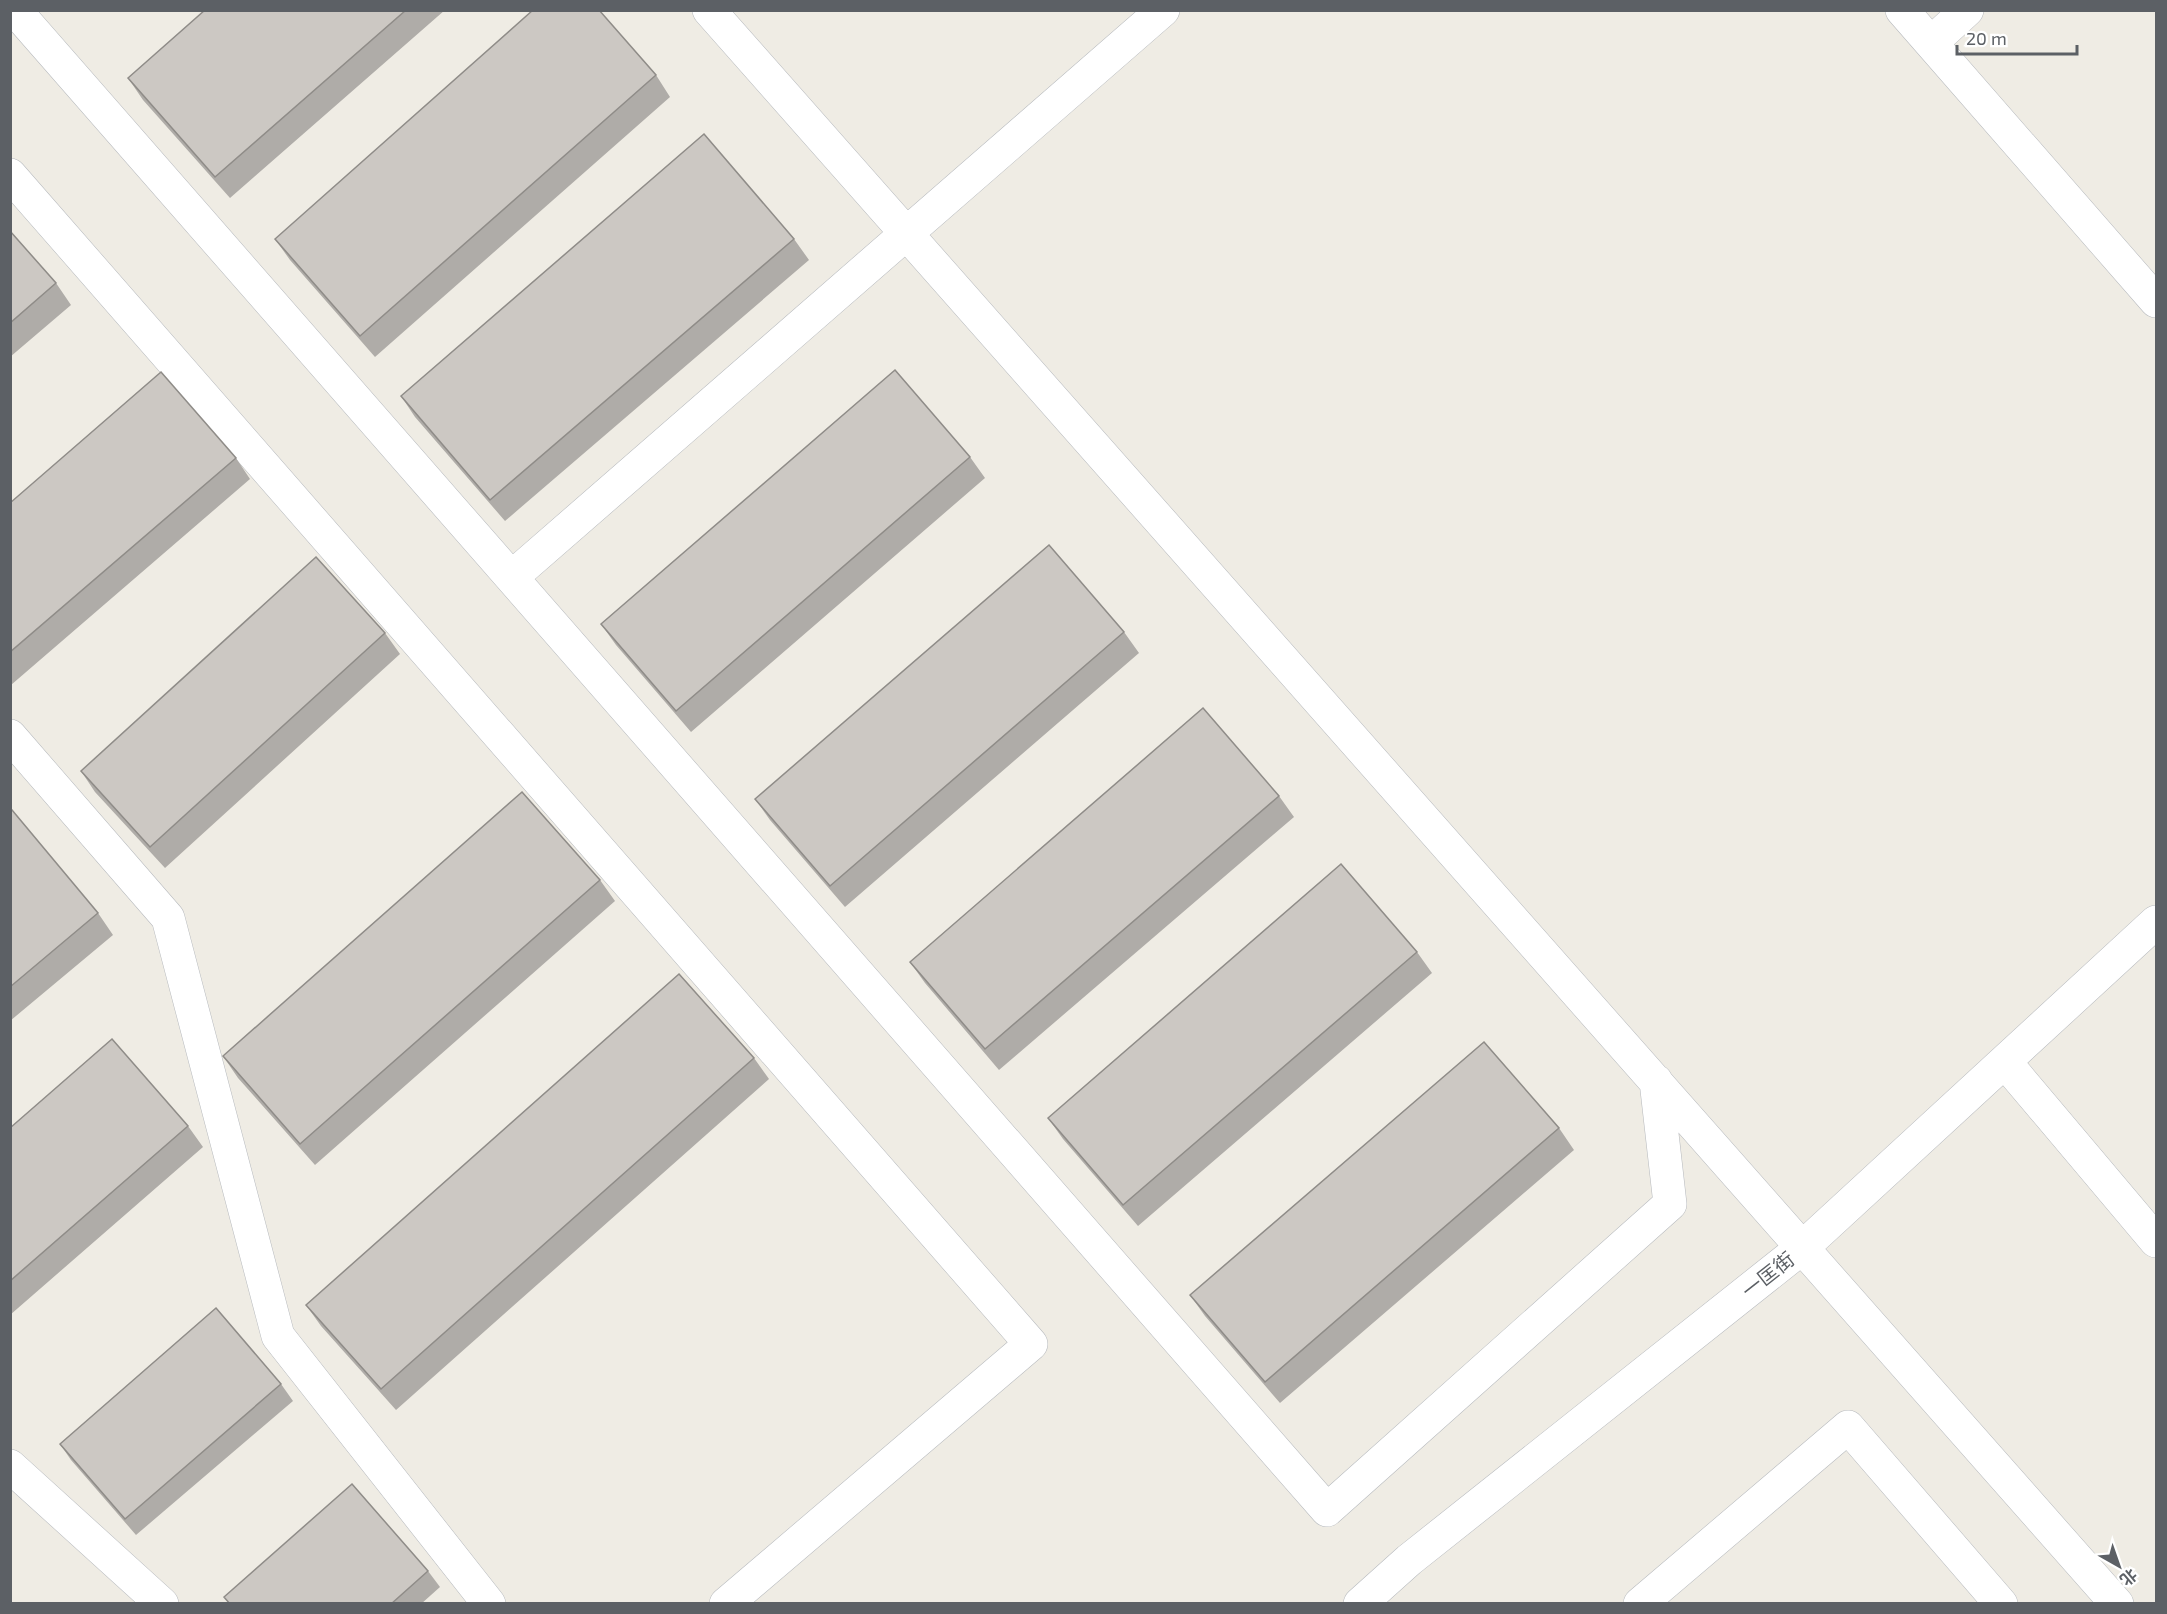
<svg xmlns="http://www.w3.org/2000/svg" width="2167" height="1614" font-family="'Exo 2','Noto Sans SC',sans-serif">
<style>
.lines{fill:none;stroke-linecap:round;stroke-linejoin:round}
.minor-casing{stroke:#b7babe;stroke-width:34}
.minor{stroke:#fff;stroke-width:33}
.wall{fill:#afaca8}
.building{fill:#ccc8c3;stroke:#8f8c88;stroke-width:1.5}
.labels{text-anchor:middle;stroke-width:6;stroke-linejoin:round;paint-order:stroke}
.street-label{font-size:20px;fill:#5c6065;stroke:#fff}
</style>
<rect width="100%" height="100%" fill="#efece4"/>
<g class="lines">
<g class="minor-casing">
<path id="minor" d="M15 10 1327 1510 1670 1204 1656 1081
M709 10 2117 1604
M1902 10 2156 301
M1931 43 1967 10
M10 175 1031 1344 726 1604
M512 577 1163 10
M10 736 168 918 278 1336 489 1604
M2005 1062 2156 1241
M10 1466 162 1604
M1360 1604 1409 1560 1803 1247 2156 922
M1640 1604 1848 1427 2001 1604"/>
</g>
<use href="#minor" class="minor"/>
</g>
<path class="wall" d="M205 10H445L230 198 143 100 128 78Z
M656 75 670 97 375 357 290 260 275 239Z
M10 231 56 283 71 305 10 357Z
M794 239 809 260 505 521 415 417 401 396Z
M970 457 985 478 691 732 616 645 601 624Z
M236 458 250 479 11 685 10 684V503Z
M1124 632 1139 653 845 907 770 820 755 799Z
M385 633 400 654 165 868 95 792 81 771Z
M1279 796 1294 817 999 1070 925 983 910 962Z
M10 811 98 913 113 935 10 1021Z
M600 880 615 901 315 1165 238 1078 223 1056Z
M1417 952 1432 973 1138 1226 1063 1139 1048 1118Z
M754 1058 769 1079 396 1410 321 1326 306 1305Z
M188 1126 203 1147 10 1315V1128Z
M1559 1128 1574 1150 1280 1403 1205 1316 1190 1295Z
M281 1384 293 1401 136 1535 71 1460 60 1444Z
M428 1571 440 1587 421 1604H229L224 1597Z"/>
<path class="building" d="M205 10H406L215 177 128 78Z
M533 10H599L656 75 360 336 275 239Z
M704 134 794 239 490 500 401 396Z
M10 231 56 283 10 323Z
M895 370 970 457 676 711 601 624Z
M161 372 236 458 10 652V503Z
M1049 545 1124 632 830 886 755 799Z
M316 557 385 633 150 847 81 771Z
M1203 708 1279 796 985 1049 910 962Z
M522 792 600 880 300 1144 223 1056Z
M12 810 98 913 10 987V811Z
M1341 864 1417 952 1123 1205 1048 1118Z
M679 974 754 1058 381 1389 306 1305Z
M112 1039 188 1126 10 1281V1128Z
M1484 1042 1559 1128 1265 1382 1190 1295Z
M216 1308 281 1384 125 1519 60 1444Z
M352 1484 428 1571 391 1604H230L224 1597Z"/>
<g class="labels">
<g class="street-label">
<text transform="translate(1768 1275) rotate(-38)" y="7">一匡街</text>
</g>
</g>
<rect width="2167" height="1614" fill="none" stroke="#5c6065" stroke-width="24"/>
<g transform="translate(2119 1566) rotate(140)" stroke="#ffffff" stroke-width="4.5" paint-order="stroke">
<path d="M0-4.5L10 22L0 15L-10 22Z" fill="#5c6065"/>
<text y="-9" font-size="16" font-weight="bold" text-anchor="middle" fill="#5c6065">北</text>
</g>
<path d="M1957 45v9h120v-9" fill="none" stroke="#5c6065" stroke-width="3"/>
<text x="1966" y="45" font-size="18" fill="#5c6065" stroke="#ffffff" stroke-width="4.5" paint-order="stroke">20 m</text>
</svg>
